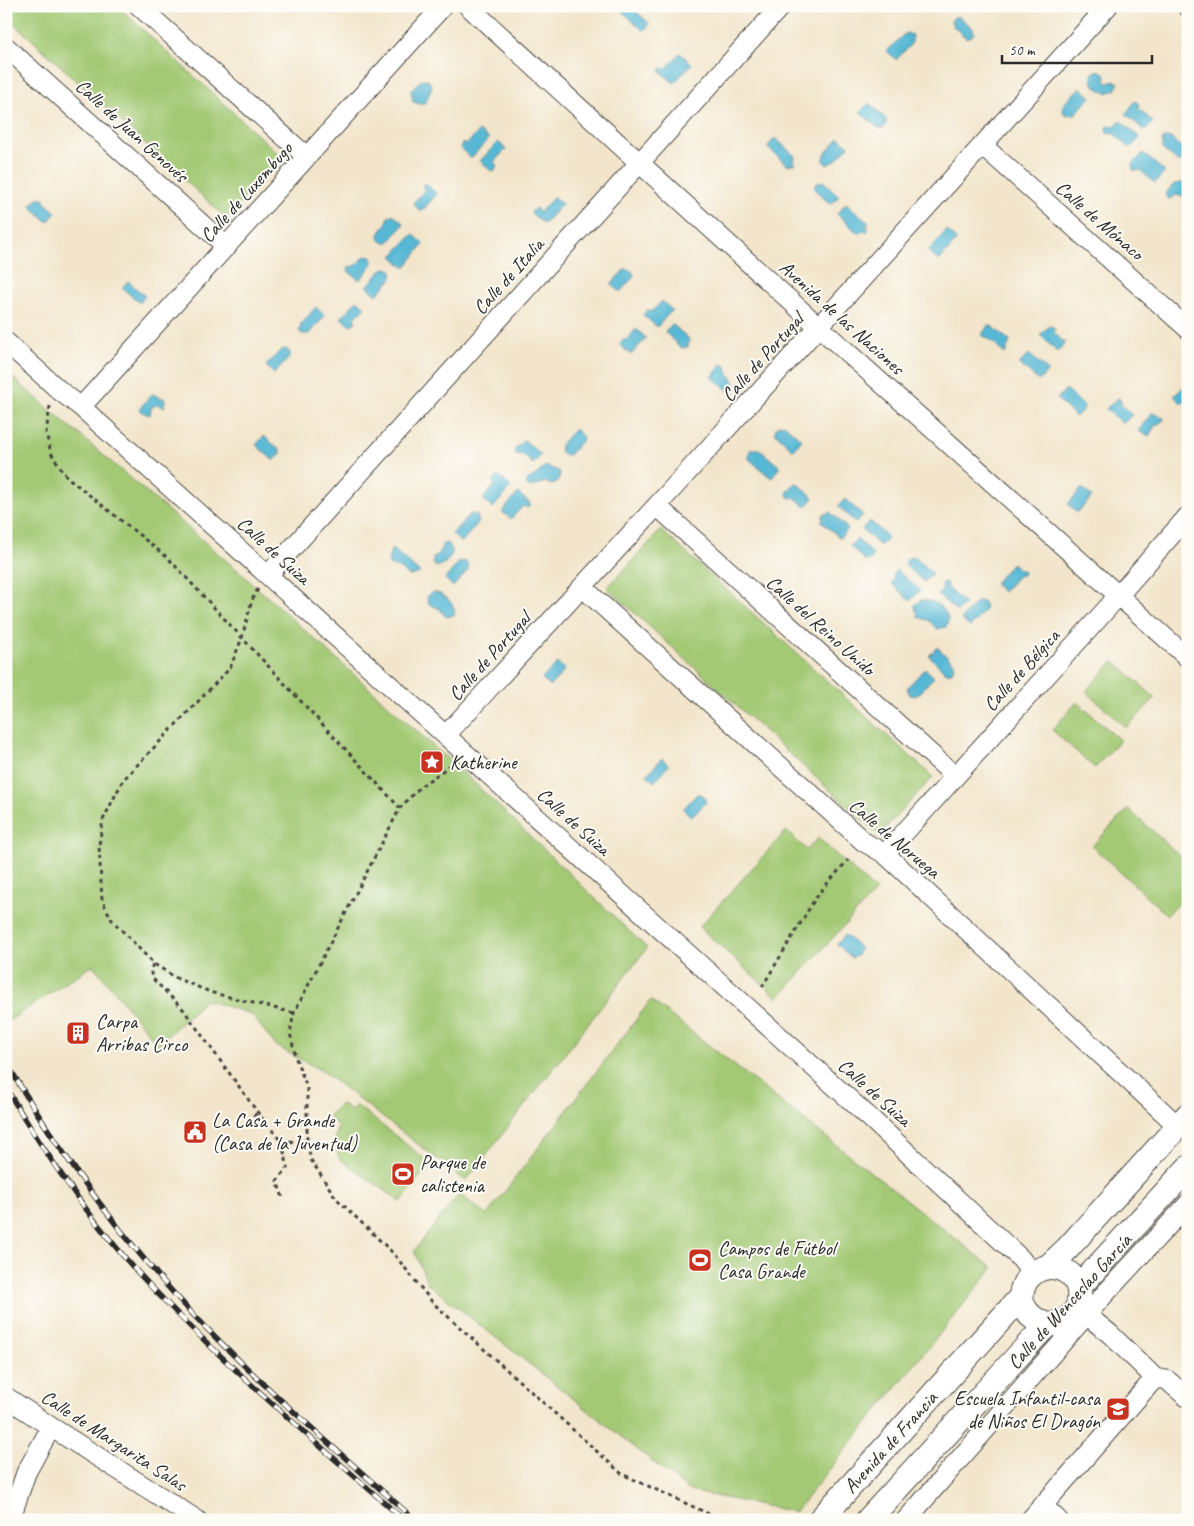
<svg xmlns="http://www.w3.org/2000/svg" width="1194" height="1526" font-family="Caveat,sans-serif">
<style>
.green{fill:#a3c974;stroke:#677a50}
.water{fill:#56b8d4;stroke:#407280}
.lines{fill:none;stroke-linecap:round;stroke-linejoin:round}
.minor-casing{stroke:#494743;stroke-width:21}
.tertiary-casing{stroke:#494743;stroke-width:26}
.path{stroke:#494743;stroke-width:3;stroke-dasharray:4 4;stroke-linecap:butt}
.minor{stroke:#fff;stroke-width:19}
.tertiary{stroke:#fff;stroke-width:24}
.rail-casing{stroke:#2b2b2b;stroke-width:5.5}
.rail{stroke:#fdfcf7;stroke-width:4;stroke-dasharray:11;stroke-linecap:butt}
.labels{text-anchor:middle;stroke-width:4;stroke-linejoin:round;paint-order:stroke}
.street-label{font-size:20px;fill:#2b2b2b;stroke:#fdfcf7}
.poi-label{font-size:20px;fill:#2b2b2b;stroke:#fdfcf7;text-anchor:start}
</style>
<rect width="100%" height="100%" fill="#fdfcf7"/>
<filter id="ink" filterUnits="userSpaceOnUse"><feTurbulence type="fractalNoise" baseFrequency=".02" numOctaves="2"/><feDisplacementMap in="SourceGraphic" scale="10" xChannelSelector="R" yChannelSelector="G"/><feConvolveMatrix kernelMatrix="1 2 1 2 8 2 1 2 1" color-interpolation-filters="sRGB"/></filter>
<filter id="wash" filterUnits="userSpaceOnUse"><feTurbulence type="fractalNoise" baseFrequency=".0096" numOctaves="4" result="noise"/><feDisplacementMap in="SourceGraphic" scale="20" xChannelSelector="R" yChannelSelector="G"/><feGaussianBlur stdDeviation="1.12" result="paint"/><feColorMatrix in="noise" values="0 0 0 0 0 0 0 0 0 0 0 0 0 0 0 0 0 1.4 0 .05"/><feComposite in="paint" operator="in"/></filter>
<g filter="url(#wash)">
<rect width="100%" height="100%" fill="#f2e5cb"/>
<path class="green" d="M6 6H117L282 157 226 218 6 16Z
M6 372 242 574 468 777 647 948 466 1181 322 1071 276 1046 251 1014 205 1000 158 1045 93 965 7 1022Z
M661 530 933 777 879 835 607 588Z
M1114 661 1155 698 1126 728 1086 691Z
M1077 702 1120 740 1095 768 1052 730Z
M1128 809 1188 863V893L1167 915 1092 846Z
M786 831 807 850 818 838 876 891 778 998 699 927Z
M651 1000 993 1268 795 1512 690 1491 428 1284 414 1251 459 1194 487 1215Z
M342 1104 351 1111 356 1105 430 1163 401 1202 340 1159 334 1145 338 1126 330 1119 329 1115 338 1106Z"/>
<path class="water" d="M630 6 650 24 644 31 617 7Z
M958 16 973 28 974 33 972 36 966 38 954 27 951 22 953 18Z
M907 33 912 35V43L896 60 887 51 903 35Z
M680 53 692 64 674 83 660 71 662 68 665 70Z
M1098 70 1106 74 1105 81 1108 83 1115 81 1119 83 1115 90 1107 93C1097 89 1089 84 1093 73Z
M425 79 429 81 432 86 426 102 420 104 413 102 411 90 421 80Z
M1080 87 1091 97 1074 115 1072 114 1066 115 1063 112V105Z
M1135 101 1139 104 1138 108 1153 122 1145 131 1126 114Z
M869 103 886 119V125L884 128H878L860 112Z
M1121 121 1140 138 1130 148 1113 133 1109 134 1106 131 1108 126 1114 127Z
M479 131 489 139 471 158 461 149V145L463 143 467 144Z
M775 138 795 156 794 164 787 165 767 147Z
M839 138 849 146 833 163 832 162 827 165 823 161 825 156 824 155Z
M1164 138H1171L1188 153 1179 163 1161 148 1163 146 1162 140Z
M498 142 506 149 494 162 497 165 495 170 491 171 480 161Z
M1143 153 1165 172 1155 183 1140 170 1135 171 1132 168 1133 164Z
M823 181 839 196 831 205 815 190V184Z
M425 183 437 194 421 212 413 203 425 190 422 187Z
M1180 183H1188V197L1176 195 1169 199 1167 198 1165 194 1174 184Z
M554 197 562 204 544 224 531 213 535 208 540 212Z
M38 198H44V202L56 212 48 222 30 206Z
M846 203 869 223 866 225 868 228 867 232 861 231 859 234 837 214Z
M393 214 404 224 389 242H382L379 238C378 230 388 226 388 217Z
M947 230 957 240 939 261 928 251Z
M413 234 424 244 405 268 392 256Z
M365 256 372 257 373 263 361 279H358L349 272 348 267 355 266Z
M388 268 392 270V276L393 277 377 295 367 286 383 269Z
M625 269 632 271 634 276 620 292 611 284Z
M128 281 145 296 140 303 122 288Z
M357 300 365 307 355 318V323L350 325 341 318Z
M662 301 672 310 657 327 643 315 648 309 651 312Z
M316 307 325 316 309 334H302L299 331 301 326 300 325Z
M672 324 689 339 688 347 681 348 665 332Z
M988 325 992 326 1010 341 1005 354 998 348 997 345 982 335Z
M1051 326 1055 329 1054 333 1065 343 1057 352 1040 335 1048 327Z
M636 329 646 338 631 355 619 344 624 339 626 341Z
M286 349 290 352V357L274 374 266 366 281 350Z
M1029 354 1048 371 1039 381 1019 364Z
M722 364 726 366C727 375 735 378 735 386L730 392 712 377Z
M1188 382V397L1182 404 1174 396Z
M1066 389 1085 407 1076 417 1057 399Z
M152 394 165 399 164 407 157 404 151 408 150 415 142 412 140 408Z
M1119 398 1121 401V405L1132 415 1123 424 1106 409 1115 400Z
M1152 413 1163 417 1164 420 1155 426 1149 436 1138 431Z
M780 424 782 425 784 424 802 440 793 450 775 433 776 427Z
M575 429 584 438 569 455H563L560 451 561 447 559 446Z
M264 436 282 452 274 461 256 445Z
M524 440 541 455 533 464 522 454 519 455 515 453V449Z
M751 449H759L780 467 771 478 749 459V453Z
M545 466 559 471 560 475 557 483 551 485 546 482 531 487 527 486V481L537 474Z
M497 477 501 478 511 487 493 508 483 499 495 485 493 481Z
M796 482 814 498 806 507 794 497 790 498 787 496 788 491Z
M1082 488 1092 497 1077 513 1068 504Z
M518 493 530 503V506L528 508 523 506 511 519 502 512Z
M845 499 863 515 856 523 838 506Z
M830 512 848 529 840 538 822 522 823 515Z
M470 514 477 515 479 522 461 543 452 534Z
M870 521 888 537 880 546 862 529Z
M857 539 873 554 871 560 865 561 850 546Z
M446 543 449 544C450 547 452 549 452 552 452 559 442 566 436 567L433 564V558L440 553 442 545Z
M393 549 420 573 410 576 398 568 389 565 388 562 391 550Z
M911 557H914L932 573 924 582 906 566V560Z
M465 561 468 564V570L453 587 445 579 459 562Z
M1012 563 1019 570H1023L1024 573 1022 575H1019L1003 592 994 584Z
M896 570 920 590 910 601 891 583 894 580 893 574Z
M943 582 947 583V588L965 604 957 612 938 595 943 589 941 585Z
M432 592C442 592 458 605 454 615L446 617 440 609 429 604 427 597Z
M921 600C934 600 954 611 946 627L937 629 928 620 917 617 918 613 916 611 915 605Z
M977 601 984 602 986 609 970 627 961 619Z
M937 647 955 664 952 672 946 673 929 656Z
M557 663 565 670 550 686 542 679Z
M925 668 934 677 916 696 910 695 907 688Z
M662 758 669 765 654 782 647 775Z
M697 794 703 795 706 802 692 817 683 809Z
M845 935 860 948 857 956 851 958 837 944Z"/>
</g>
<g filter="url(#ink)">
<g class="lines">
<g class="minor-casing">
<path id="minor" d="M139 6 307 157
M468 6 819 327 1188 658
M1187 6 1188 7
M6 47 227 247
M982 145 1188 329
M6 342 60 391 81 407 869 1117 1021 1259 1032 1274
M81 407 443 6
M657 506 955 776
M268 575 781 6
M582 587 864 842 885 854 1178 1126
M446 735 674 487 1108 6
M885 854 1096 621 1188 516
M1078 1308 1110 1334 1155 1378 1167 1380 1188 1398
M6 1397 51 1427 197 1520
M1043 1506 1058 1520
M10 1520 26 1473 51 1427
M906 1520 1103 1296 1188 1204
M1030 1520 1155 1378"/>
</g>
<g class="tertiary-casing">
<path id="tertiary" d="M1048 1267 1067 1249 1188 1115
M1079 1287 1188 1168
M820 1520 1021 1297
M868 1520 1039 1333 1047 1325C1067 1324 1082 1312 1079 1291 1078 1283 1073 1276 1067 1272 1033 1250 995 1306 1047 1325"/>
</g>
<path class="path" d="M50 406 46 433 51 453 67 477 168 558 400 808
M258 589 252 600 242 638 230 668 123 780 103 820 99 845 102 900 112 920 154 964 178 979 213 993 294 1013
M451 765 421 786 400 808 294 1013 290 1033 297 1062 307 1087V1142L311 1160 336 1198 393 1253 433 1303 622 1474 709 1514
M153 964C150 971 150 974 154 980L183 1009 258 1113 281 1141 288 1167 277 1181 283 1198
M762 987 818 894 848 860
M253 1116 258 1113
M281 1141 307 1142"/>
<use href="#minor" class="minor"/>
<use href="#tertiary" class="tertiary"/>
<g class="rail-casing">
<path id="rail" d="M6 1062C58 1151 119 1235 190 1311 260 1385 339 1452 415 1520
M6 1088C46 1155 90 1221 143 1278 224 1365 315 1441 404 1520"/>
</g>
<use href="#rail" class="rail"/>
</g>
</g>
<defs>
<g id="sight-square" transform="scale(1.25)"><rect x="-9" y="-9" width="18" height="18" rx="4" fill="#c8321e" stroke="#fdfcf7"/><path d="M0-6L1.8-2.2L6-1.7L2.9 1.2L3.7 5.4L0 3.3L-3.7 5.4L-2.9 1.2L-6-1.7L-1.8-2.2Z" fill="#fff"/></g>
<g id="building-square" transform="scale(1.25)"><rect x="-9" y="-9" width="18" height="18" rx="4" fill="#c8321e" stroke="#fdfcf7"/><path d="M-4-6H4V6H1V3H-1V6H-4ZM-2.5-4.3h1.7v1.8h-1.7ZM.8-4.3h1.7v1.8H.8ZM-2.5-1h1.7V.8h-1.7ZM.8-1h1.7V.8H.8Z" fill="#fff"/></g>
<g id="civic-square" transform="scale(1.25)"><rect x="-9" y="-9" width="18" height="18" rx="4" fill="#c8321e" stroke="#fdfcf7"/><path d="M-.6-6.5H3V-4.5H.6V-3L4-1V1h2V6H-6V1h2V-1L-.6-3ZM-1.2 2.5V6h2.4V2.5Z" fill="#fff"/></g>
<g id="stadium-square" transform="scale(1.25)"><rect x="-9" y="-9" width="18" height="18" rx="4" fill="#c8321e" stroke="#fdfcf7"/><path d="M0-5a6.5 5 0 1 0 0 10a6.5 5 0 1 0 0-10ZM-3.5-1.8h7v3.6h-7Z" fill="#fff"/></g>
<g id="school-square" transform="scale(1.25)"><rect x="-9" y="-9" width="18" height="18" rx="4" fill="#c8321e" stroke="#fdfcf7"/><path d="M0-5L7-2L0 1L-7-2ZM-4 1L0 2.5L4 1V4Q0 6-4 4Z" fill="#fff"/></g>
</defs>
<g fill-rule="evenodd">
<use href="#sight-square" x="432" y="762"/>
<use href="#building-square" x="78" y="1033"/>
<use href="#civic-square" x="195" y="1132"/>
<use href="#stadium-square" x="403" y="1174"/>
<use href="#stadium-square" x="700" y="1260"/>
<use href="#school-square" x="1118" y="1409"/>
</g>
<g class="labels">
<g class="street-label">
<text transform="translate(132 130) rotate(42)" y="7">Calle de Juan Genovés</text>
<text transform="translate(246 192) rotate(-48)" y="7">Calle de Luxembugo</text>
<text transform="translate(1100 220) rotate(41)" y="7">Calle de Mónaco</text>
<text transform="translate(508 276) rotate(-48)" y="7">Calle de Italia</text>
<text transform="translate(842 317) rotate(42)" y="7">Avenida de las Naciones</text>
<text transform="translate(762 357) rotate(-48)" y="7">Calle de Portugal</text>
<text transform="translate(274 550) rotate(42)" y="7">Calle de Suiza</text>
<text transform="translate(821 625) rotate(42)" y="7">Calle del Reino Unido</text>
<text transform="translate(489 656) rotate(-48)" y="7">Calle de Portugal</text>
<text transform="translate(1021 670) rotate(-48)" y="7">Calle de Bélgica</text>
<text transform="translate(574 821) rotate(42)" y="7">Calle de Suiza</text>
<text transform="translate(895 838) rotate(40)" y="7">Calle de Noruega</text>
<text transform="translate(875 1092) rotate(42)" y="7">Calle de Suiza</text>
<text transform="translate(1069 1301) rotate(-48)" y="7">Calle de Wenceslao García</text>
<text transform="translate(114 1440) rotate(33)" y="7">Calle de Margarita Salas</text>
<text transform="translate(890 1442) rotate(-48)" y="7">Avenida de Francia</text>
</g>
<g class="poi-label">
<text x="450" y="769">Katherine</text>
<text x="96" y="1028">Carpa<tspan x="96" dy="23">Arribas Circo</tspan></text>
<text x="212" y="1127">La Casa + Grande<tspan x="212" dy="23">(Casa de la Juventud)</tspan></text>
<text x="420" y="1169">Parque de<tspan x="420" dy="23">calistenia</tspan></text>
<text x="718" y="1255">Campos de Fútbol<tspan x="718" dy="23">Casa Grande</tspan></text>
<text x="1100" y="1405" text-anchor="end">Escuela Infantil-casa<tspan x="1100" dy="23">de Niños El Dragón</tspan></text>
</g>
</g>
<rect width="1194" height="1526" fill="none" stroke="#fdfcf7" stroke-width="25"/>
<path d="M1002 55v8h150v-8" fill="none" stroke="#2b2b2b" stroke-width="2.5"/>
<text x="1009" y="55" font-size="15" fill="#2b2b2b" stroke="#fdfcf7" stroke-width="4" paint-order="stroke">50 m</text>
</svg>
